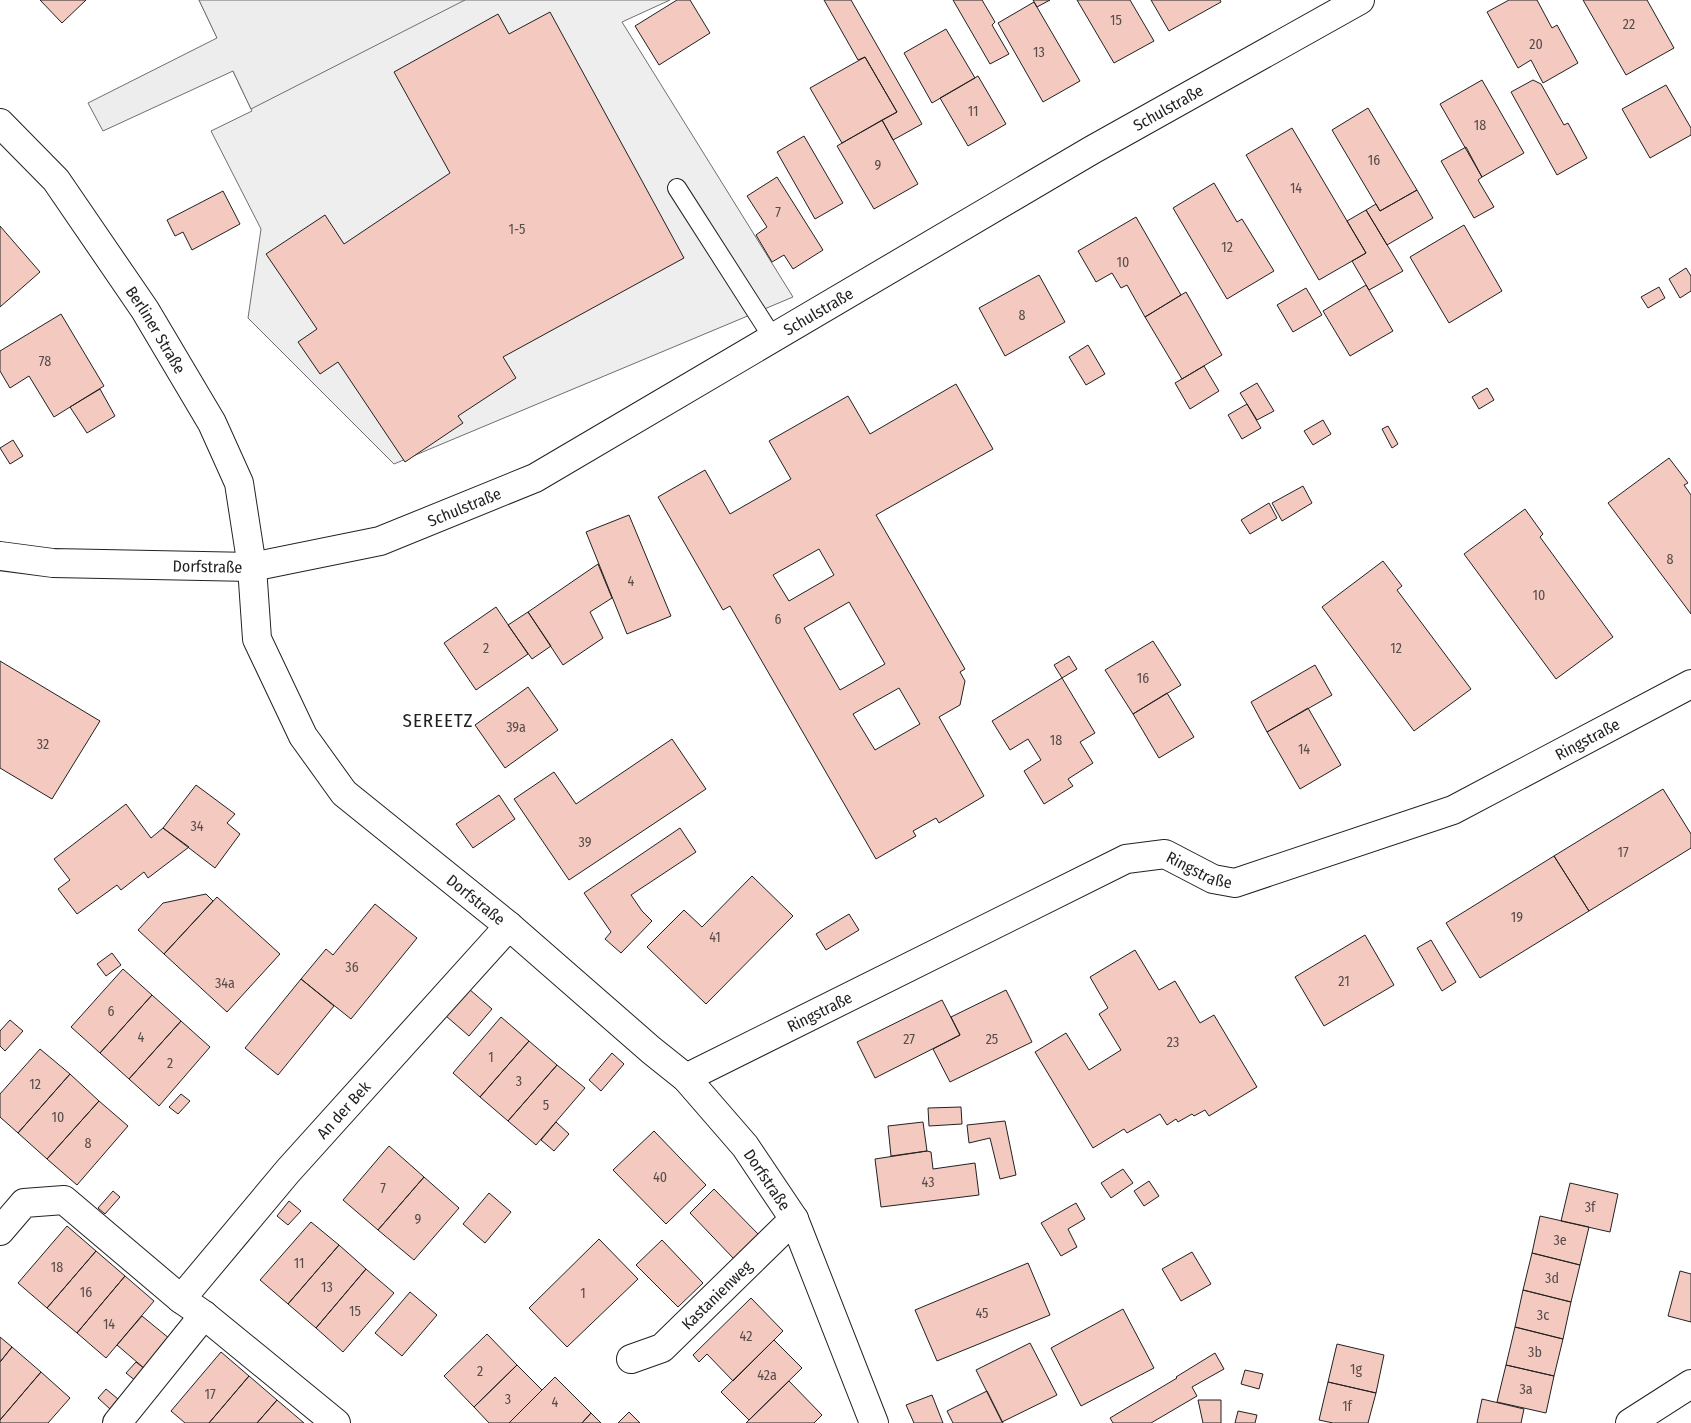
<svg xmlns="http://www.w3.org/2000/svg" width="1691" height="1423" font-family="'Fira Sans Condensed',sans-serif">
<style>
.green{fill:#eee;stroke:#6f6f6f}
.parking{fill:#ededed;stroke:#6f6f6f}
.building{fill:#f3c9c0;stroke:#222;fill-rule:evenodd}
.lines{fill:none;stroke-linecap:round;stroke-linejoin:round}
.service-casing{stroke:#222;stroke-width:20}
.minor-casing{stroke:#222;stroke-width:30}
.secondary-casing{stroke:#222;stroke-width:30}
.service{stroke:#fff;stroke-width:18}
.minor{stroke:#fff;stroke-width:28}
.secondary{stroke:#fff;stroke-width:28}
.labels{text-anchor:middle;stroke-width:4;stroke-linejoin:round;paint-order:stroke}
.number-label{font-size:14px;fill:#564c4a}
.street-label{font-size:16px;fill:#222;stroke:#fff}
.quarter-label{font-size:19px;letter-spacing:1px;fill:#222;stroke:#fff}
</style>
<rect width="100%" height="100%" fill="#fff"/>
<path class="green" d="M199 0H670L622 22 793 297 394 464 248 318 261 229 211 131 252 111Z"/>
<path class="parking" d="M199 0H465L251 109 233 71 103 131 88 103 217 38Z"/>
<path class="building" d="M40 0H86L62 23Z
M677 0H690L710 33 659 65 635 26Z
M824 0H851L922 124 893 140 882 120 897 112 865 57 858 60Z
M953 0H982L995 22 992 25 1009 54 990 64Z
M1033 0H1050L1037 7Z
M1077 0H1130L1154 41 1114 63Z
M1151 0H1220L1221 2 1169 31Z
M1509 0H1537L1552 28 1557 25 1578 63 1543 83 1531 60 1518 68 1487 12Z
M1583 0H1647L1674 48 1626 75Z
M1034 2 1080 81 1043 102 998 23Z
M550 12 684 258 503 357 516 378 458 416 463 423 405 462 338 362 320 374 298 342 317 329 266 254 325 215 344 244 450 173 394 72 498 14 509 34Z
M946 29 975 78 932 103 904 53Z
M865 57 897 112 842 143 810 88Z
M978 76 1006 124 968 146 940 98Z
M1482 80 1524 153 1482 177 1440 104Z
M1533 80 1541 84 1564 125 1568 123 1587 158 1557 175 1511 92Z
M1666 85 1691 128V135L1650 158 1622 109Z
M1368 108 1417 190 1380 211 1332 130Z
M882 120 918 184 874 209 837 146Z
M1292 128 1366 253 1319 280 1246 155Z
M804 136 843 203 815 219 777 152Z
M1466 147 1482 177 1478 180 1494 207 1474 218 1441 161Z
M777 177 823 250 793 269 784 255 772 262 756 235 767 227 747 196Z
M1214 183 1237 222 1242 219 1274 271 1227 299 1173 208Z
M1417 190 1433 218 1387 245 1366 210 1376 204 1380 211Z
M223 191 240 224 192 250 183 232 175 236 167 220Z
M1366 210 1403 271 1369 290 1352 261 1366 253 1347 221Z
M1136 217 1181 295 1145 317 1127 285 1121 288 1112 273 1096 282 1078 251Z
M1464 225 1502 291 1449 323 1410 257Z
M0 226 40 272 0 307Z
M1686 268 1691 276V291L1680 298 1669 279Z
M1039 275 1065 322 1005 356 979 308Z
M1366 285 1393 331 1350 356 1323 311Z
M1659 287 1665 298 1648 308 1641 297Z
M1306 288 1322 315 1293 332 1277 305Z
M1186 292 1222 355 1182 379 1145 317Z
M61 314 104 386 54 417 29 376 10 388 0 371V351Z
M1088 345 1105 374 1086 385 1069 357Z
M1204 366 1219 391 1190 409 1175 383Z
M1257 383 1274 411 1257 420 1240 393Z
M956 384 993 449 876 515 965 669 960 672 965 681 960 705 939 717 984 796 939 823 936 818 913 831 916 836 876 859 730 606 723 610 658 497 705 470 730 514 791 479 769 441 848 396 870 434ZM819 549 834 575 789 601 773 575ZM849 602 885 664 840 690 804 628ZM899 688 920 724 875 750 853 714Z
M1487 388 1494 400 1479 409 1472 397Z
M100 389 115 416 87 433 70 407Z
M1247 404 1261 428 1242 439 1228 415Z
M1323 420 1331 434 1313 445 1304 431Z
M1388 426 1398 444 1392 448 1382 429Z
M13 440 23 456 10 464 0 448Z
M1669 458 1688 483 1684 485 1691 495V614L1608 503Z
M1303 486 1312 503 1282 521 1272 503Z
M1269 503 1277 518 1250 534 1241 520Z
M1525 509 1543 534 1540 537 1613 637 1556 679 1464 554Z
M629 515 671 616 627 634 586 532Z
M1383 561 1402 586 1397 590 1471 689 1414 731 1322 607Z
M598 564 612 598 590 612 603 638 563 665 528 612Z
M496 607 528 654 476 690 444 643Z
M528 612 551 646 532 659 508 625Z
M1153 641 1181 685 1133 714 1105 670Z
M1069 656 1077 669 1062 678 1054 665Z
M0 661 100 721 52 799 0 768Z
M1315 665 1332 695 1267 732 1251 702Z
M1062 678 1095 733 1080 742 1093 763 1068 779 1073 786 1044 804 1024 771 1041 760 1028 739 1010 750 992 721Z
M528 687 558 730 505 768 475 725Z
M1167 693 1194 737 1159 758 1133 714Z
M1308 708 1341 765 1300 789 1267 732Z
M672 739 706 789 569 880 514 799 554 772 576 804Z
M196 785 235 814 227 823 240 834 215 868 163 828Z
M1663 789 1691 834V848L1589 911 1554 856Z
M499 795 515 819 473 848 456 824Z
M126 804 151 838 163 828 189 847 148 878 144 872 121 890 117 885 77 914 58 889 70 880 54 859Z
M680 828 696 852 631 895 642 911 652 921 621 953 605 939 611 932 584 893Z
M1554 856 1589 911 1480 978 1446 923Z
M752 876 793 916 706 1004 647 947 684 910 702 927Z
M206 894 213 901 164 954 138 930 163 903Z
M217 897 280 954 227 1012 164 954Z
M375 904 417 938 351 1019 301 979 326 949 333 955Z
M849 914 859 930 826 950 816 934Z
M1365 935 1394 985 1324 1026 1295 977Z
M1431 940 1456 982 1442 991 1417 948Z
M1135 950 1159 990 1175 981 1200 1023 1214 1015 1257 1087 1209 1116 1205 1110 1194 1116 1192 1114 1178 1122 1176 1119 1167 1125 1160 1114 1127 1133 1124 1129 1093 1148 1035 1052 1066 1033 1089 1070 1121 1050 1099 1014 1108 1008 1090 977Z
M112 953 121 965 106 976 97 964Z
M123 969 152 995 100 1053 71 1027Z
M301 979 334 1006 278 1075 245 1048Z
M469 989 492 1009 469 1036 446 1016Z
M1006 990 1032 1042 950 1082 933 1049 960 1035 951 1017Z
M152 995 181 1021 129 1079 100 1053Z
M942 1000 960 1035 875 1078 857 1042Z
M501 1017 529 1041 480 1097 453 1073Z
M10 1020 23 1031 5 1051 0 1046V1031Z
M181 1021 210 1047 159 1106 129 1079Z
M529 1041 557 1065 508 1121 480 1097Z
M40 1049 70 1074 18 1133 0 1117V1094Z
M612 1053 624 1064 601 1091 589 1080Z
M557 1065 585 1088 536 1145 508 1121Z
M70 1074 99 1101 47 1159 18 1133Z
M181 1094 190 1101 178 1114 169 1107Z
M99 1101 128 1126 77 1185 47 1159Z
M961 1107 962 1124 929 1126 928 1108Z
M1005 1121 1016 1175 1000 1179 990 1138 969 1143 967 1125Z
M556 1122 569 1134 554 1151 541 1140Z
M923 1122 927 1151 891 1156 888 1126Z
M654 1131 706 1185 666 1224 613 1170Z
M389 1146 424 1177 378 1230 343 1200Z
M927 1151 931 1152 933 1169 975 1163 979 1195 881 1207 875 1159Z
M1123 1169 1133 1183 1111 1198 1101 1183Z
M424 1177 459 1208 414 1260 378 1230Z
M1149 1181 1159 1196 1144 1206 1134 1191Z
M1570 1183 1618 1194 1610 1232 1561 1221Z
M714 1189 759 1235 734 1259 690 1213Z
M113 1191 120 1197 105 1214 98 1208Z
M489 1193 511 1212 485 1243 463 1224Z
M289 1201 301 1211 288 1225 277 1216Z
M1076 1203 1085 1219 1068 1229 1077 1247 1061 1256 1041 1223Z
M1540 1216 1589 1227 1580 1265 1532 1253Z
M311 1222 339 1245 288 1304 260 1280Z
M67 1226 96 1251 47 1308 18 1283Z
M599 1239 638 1279 567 1347 529 1308Z
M662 1240 703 1283 678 1307 636 1265Z
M339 1245 366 1269 316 1328 288 1304Z
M96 1251 125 1276 77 1333 47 1308Z
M1192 1252 1211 1284 1181 1301 1162 1269Z
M1532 1253 1580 1265 1571 1302 1523 1290Z
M1028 1263 1050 1315 937 1361 915 1310Z
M366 1269 394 1293 343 1352 316 1328Z
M1680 1271 1691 1274V1322L1668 1316Z
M125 1276 154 1301 106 1358 77 1333Z
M1523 1290 1571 1302 1563 1339 1515 1327Z
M410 1292 437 1315 402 1356 375 1333Z
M751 1298 783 1331 733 1381 707 1354 699 1362 693 1355Z
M1123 1309 1154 1368 1081 1406 1051 1348Z
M142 1316 170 1339 145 1369 117 1345Z
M1515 1327 1563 1339 1554 1376 1506 1365Z
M487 1334 517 1365 474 1407 444 1376Z
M0 1337 12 1347 0 1362Z
M774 1340 802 1368 749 1420 721 1392Z
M1030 1343 1057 1395 1002 1422 976 1370Z
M1337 1344 1384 1355 1376 1393 1328 1382Z
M12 1347 41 1372 0 1420V1362Z
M221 1352 249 1376 209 1423H185L171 1411Z
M1215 1353 1224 1369 1192 1387 1197 1396 1151 1423H1113L1110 1418 1177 1378 1176 1377Z
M136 1362 145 1369 137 1382 126 1373Z
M517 1365 542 1390 509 1423H489L474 1407Z
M1506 1365 1554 1376 1546 1413 1497 1402Z
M1245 1370 1263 1374 1259 1389 1241 1384Z
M41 1372 70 1398 48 1423H0V1420Z
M249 1376 277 1400 257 1423H209Z
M555 1377 591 1413 582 1423H509Z
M789 1381 822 1415 814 1423H746Z
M1328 1382 1376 1393 1368 1423H1333L1319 1420Z
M106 1389 118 1399 110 1409 98 1398Z
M987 1391 1003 1423H953L947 1411Z
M932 1395 943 1423H914L906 1405Z
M1482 1399 1524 1409 1521 1423H1477Z
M277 1400 304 1423H257Z
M1198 1400H1221V1423H1203Z
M1238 1411 1257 1415 1255 1423H1235Z
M629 1412 640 1423H618Z
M591 1413 601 1423H582Z"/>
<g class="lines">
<g class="service-casing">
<path id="service" d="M677 188 773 338"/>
</g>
<g class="minor-casing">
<g id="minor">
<path id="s1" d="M0 123 56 180 145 310 212 423 239 483 252 567 257 639 303 736 344 793 509 926 651 1050 686 1078 745 1146 794 1219 874 1423"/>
<path id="s2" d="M686 1078 1126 859 1165 854 1213 879 1235 883 1453 810 1691 684"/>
<path d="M0 1231 24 1203 64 1200 181 1299"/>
<path id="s3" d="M631 1359 662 1348 794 1219"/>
<path d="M117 1423 204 1315"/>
<path id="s4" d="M336 1423 204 1315 181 1299 288 1171 509 926"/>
<path d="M1630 1423 1691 1384"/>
</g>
</g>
<g class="secondary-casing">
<g id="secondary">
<path id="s5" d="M0 556 53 563 252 567 380 541 535 478 1092 150 1360 0"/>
</g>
</g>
<use href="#service" class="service"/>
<use href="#minor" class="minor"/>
<use href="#secondary" class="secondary"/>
</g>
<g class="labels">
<g class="number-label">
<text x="1116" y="25">15</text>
<text x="1629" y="29">22</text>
<text x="1536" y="49">20</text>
<text x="1039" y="57">13</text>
<text x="973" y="116">11</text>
<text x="1480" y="130">18</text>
<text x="1374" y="165">16</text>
<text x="878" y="170">9</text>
<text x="1296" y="193">14</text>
<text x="778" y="217">7</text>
<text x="517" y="234">1-5</text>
<text x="1227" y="252">12</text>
<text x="1123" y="267">10</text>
<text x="1022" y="320">8</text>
<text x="45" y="366">78</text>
<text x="1670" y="564">8</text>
<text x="631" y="586">4</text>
<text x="1539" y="600">10</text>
<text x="778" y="624">6</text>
<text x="486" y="653">2</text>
<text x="1396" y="653">12</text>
<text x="1143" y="683">16</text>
<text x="516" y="732">39a</text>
<text x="1056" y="745">18</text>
<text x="43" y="749">32</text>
<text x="1304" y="754">14</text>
<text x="197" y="831">34</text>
<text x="585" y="847">39</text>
<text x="1623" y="857">17</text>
<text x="1517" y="922">19</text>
<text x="715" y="942">41</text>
<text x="352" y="972">36</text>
<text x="1344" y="986">21</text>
<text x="225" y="988">34a</text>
<text x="111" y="1016">6</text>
<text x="141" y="1042">4</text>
<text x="909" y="1044">27</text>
<text x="992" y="1044">25</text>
<text x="1173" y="1047">23</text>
<text x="491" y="1062">1</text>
<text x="170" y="1068">2</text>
<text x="519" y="1086">3</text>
<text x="35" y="1089">12</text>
<text x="546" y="1110">5</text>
<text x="58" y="1122">10</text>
<text x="88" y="1148">8</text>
<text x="660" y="1182">40</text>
<text x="928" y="1187">43</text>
<text x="383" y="1193">7</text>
<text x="1590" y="1212">3f</text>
<text x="418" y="1224">9</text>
<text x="1560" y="1245">3e</text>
<text x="299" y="1268">11</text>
<text x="57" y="1272">18</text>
<text x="1552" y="1283">3d</text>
<text x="327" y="1292">13</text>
<text x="86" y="1297">16</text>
<text x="583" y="1298">1</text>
<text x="355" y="1316">15</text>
<text x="982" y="1318">45</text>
<text x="1543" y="1320">3c</text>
<text x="109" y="1329">14</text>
<text x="746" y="1341">42</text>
<text x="1535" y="1357">3b</text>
<text x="1356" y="1374">1g</text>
<text x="480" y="1376">2</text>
<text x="767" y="1380">42a</text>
<text x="1526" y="1394">3a</text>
<text x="210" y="1399">17</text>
<text x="508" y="1404">3</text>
<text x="555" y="1407">4</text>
<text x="1347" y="1411">1f</text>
</g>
<g class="street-label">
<text dy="6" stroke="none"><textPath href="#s5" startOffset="1284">Schulstraße</textPath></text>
<text dy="6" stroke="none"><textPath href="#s5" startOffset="879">Schulstraße</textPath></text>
<text dy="6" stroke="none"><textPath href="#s1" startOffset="260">Berliner Straße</textPath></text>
<text dy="6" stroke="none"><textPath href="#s5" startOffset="474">Schulstraße</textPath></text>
<text dy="6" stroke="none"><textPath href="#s5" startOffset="208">Dorfstraße</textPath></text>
<text dy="6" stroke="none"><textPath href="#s2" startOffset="989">Ringstraße</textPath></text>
<text dy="6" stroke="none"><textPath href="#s2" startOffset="569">Ringstraße</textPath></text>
<text dy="6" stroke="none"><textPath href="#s1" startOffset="939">Dorfstraße</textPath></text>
<text dy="6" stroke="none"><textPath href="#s2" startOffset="149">Ringstraße</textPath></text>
<text dy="6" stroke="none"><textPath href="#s4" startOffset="448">An der Bek</textPath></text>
<text dy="6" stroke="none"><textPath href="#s1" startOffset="1345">Dorfstraße</textPath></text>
<text dy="6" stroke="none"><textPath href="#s3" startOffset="109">Kastanienweg</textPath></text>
</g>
<g class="quarter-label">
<text x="438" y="727">SEREETZ</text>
</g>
</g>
</svg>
